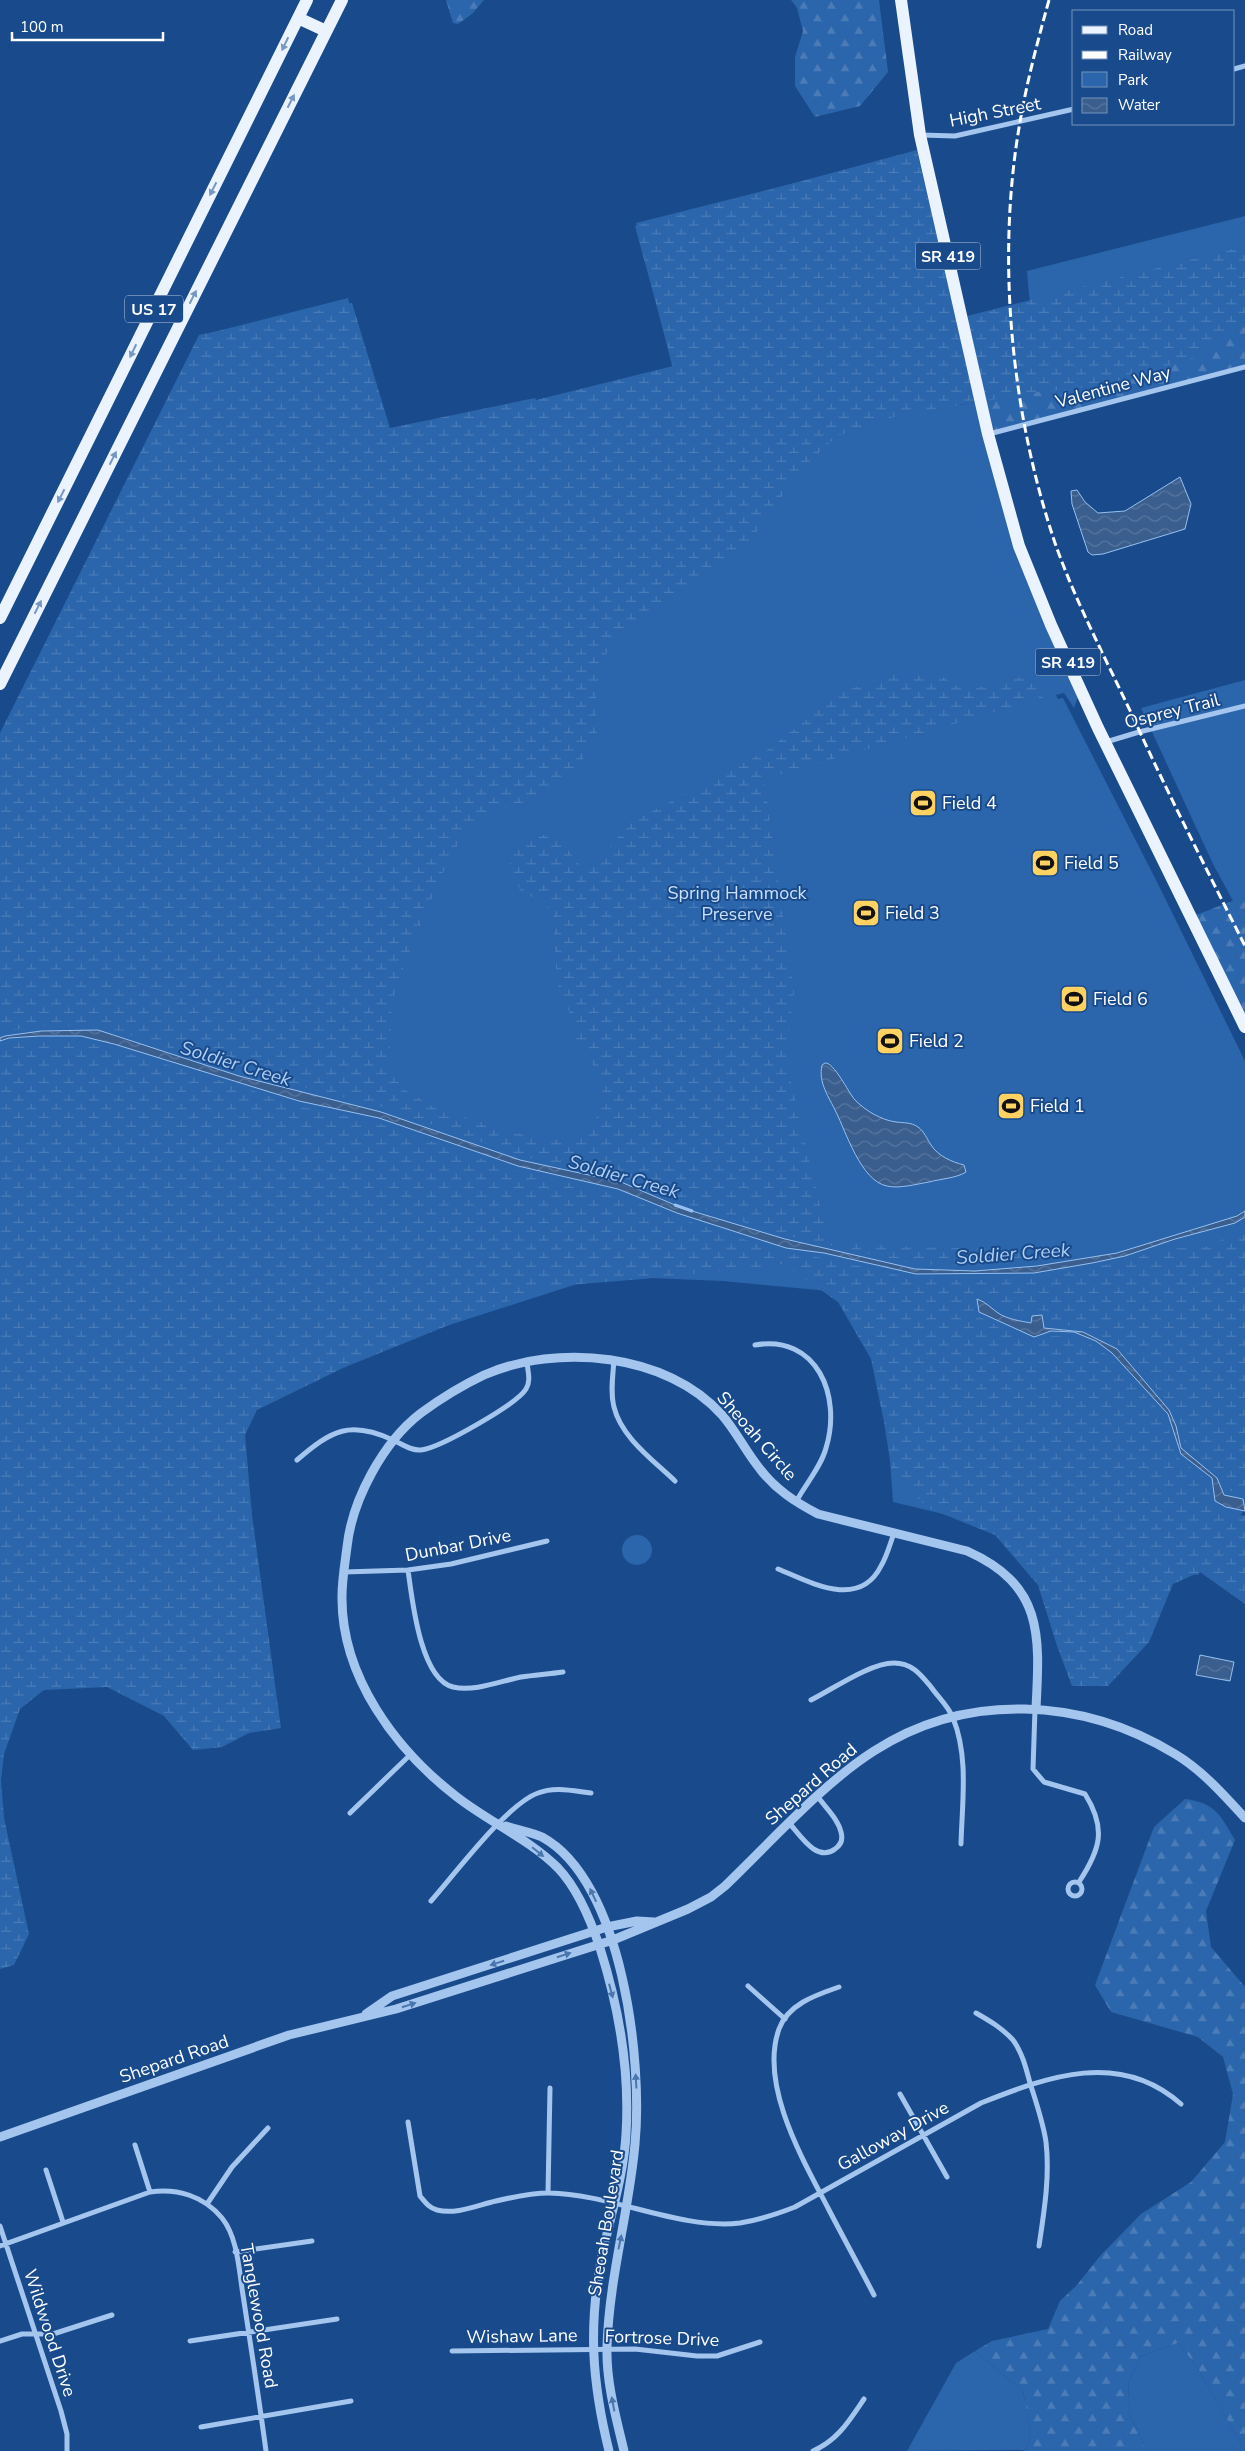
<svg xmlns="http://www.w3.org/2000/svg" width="1245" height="2451" font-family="'Nunito Sans',sans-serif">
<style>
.green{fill:#2b65ab}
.forest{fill:url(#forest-firs)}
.wetland{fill:url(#wetland-marsh)}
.water{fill:url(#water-waves);stroke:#96c0f1}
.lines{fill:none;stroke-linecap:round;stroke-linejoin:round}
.stream{stroke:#96c0f1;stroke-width:3}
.minor{stroke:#a4c5ee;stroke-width:5}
.tertiary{stroke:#a4c5ee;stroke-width:9}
.primary{stroke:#ebf3ff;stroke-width:12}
.rail{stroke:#fff;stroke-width:3;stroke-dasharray:9 4;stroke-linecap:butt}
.oneway{fill:#7797c0}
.oneway2{fill:#4a76ae}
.labels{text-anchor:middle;stroke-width:4;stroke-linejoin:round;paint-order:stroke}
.shield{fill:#194b8c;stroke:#bac9dc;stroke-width:1}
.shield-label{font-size:16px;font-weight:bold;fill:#fff}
.street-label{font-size:18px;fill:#fff;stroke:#194b8c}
.poi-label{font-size:18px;fill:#fff;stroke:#194b8c;text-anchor:start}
.park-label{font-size:18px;fill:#cae0fa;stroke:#194b8c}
.water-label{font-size:19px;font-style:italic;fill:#b0cff5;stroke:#194b8c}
</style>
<defs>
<pattern id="forest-firs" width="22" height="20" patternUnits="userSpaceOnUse" patternTransform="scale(1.25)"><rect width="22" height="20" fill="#2b65ab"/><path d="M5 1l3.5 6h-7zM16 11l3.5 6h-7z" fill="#4b7cb8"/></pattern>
<pattern id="wetland-marsh" width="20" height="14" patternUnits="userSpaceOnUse" patternTransform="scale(1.25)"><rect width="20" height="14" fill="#2b65ab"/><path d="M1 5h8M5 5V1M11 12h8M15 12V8" fill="none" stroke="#4b7cb8"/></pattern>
<pattern id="water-waves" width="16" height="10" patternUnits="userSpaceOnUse" patternTransform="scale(1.25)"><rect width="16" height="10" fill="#3a5e8e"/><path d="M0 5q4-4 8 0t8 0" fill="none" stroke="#58769f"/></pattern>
</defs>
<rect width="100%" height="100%" fill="#194b8c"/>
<path class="green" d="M913 153 959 405 975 402 1078 697 1074 708 1064 693 1056 695 1058 699 1063 698 1158 884 1245 1061V1509L1198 1575 893 1502 882 1350 828 1291 723 1281 602 1276 384 1346 0 1331V753L210 333 348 298 423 594 711 520 636 223Z
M1245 216V355L1050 406 1030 306 1027 271Z
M1245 680V923L1213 864 1141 708Z
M622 1550a15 15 0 1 1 30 0a15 15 0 1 1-30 0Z
M1178 2343 1197 2367 1245 2451H1147L1130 2415 1128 2383 1141 2356Z
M975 2351 1023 2391 1031 2434 1026 2450 907 2451 956 2363Z"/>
<path class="forest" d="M446 0H484L472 14 458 24 453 23Z
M791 0H879L888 72 860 106 815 117 795 86V57L803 31 797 8Z
M1245 317V365L993 433 986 401 1192 358Z
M1245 896V1015L1196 915Z
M1185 1799C1216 1803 1220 1815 1235 1840L1206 1911 1211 1947 1245 1987V2451L1197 2367 1178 2343 1141 2356 1128 2383 1130 2415 1147 2451H1022L1026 2450 1031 2434 1023 2391 975 2351 992 2341 1048 2329 1060 2301 1076 2286 1101 2255 1141 2214 1191 2182 1225 2142 1233 2094 1223 2057 1198 2037 1111 2012 1095 1985 1154 1827Z"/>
<path class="wetland" d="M917 150 975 402 893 417 837 436 799 471 771 513 742 551 611 638 596 689 597 737 578 767 533 800 508 806 482 817 466 830 440 878 406 960 392 1003 389 1070 405 1090 437 1109 544 1141 576 1137 597 1117 603 1093 593 1065 578 1047 569 1011 557 983 553 914 543 901 521 893 508 859 519 841 544 835 564 845 587 874 630 823 766 751 842 692 892 674 943 677 965 691 1036 673 1043 698 764 779 794 992 786 1060 828 1240 830 1242 915 1247 1096 1251 1037 1261 974 1266 915 1264 785 1235 683 1203 622 1177 521 1156 382 1107 240 1071 99 1025 40 1026 0 1032V733L199 335 352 303 390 428 535 398 536 400 673 366 635 226Z
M1245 246V317L1192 358 1100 386 1030 393 986 401 967 316Z
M39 1041H81L114 1049 233 1084 298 1106 378 1123 517 1171 617 1194 676 1217 785 1253 823 1258 916 1279 976 1280 1035 1278 1126 1261 1160 1249 1205 1247 1245 1230V1495L1227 1490 1220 1474 1185 1445 1180 1425 1172 1407 1120 1346 1084 1327 1048 1323 1045 1313 1042 1310 1030 1311 1027 1317C1003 1314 997 1300 977 1294L973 1299 977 1316 1034 1342 1052 1336 1073 1337 1094 1346 1110 1357 1164 1416 1177 1457 1208 1481 1212 1505 1225 1512 1245 1516V1604L1200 1572 1173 1584 1149 1642 1108 1686H1072L1057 1646 1038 1585 995 1535 928 1508 892 1473 884 1422 871 1359 838 1302 784 1264 643 1279 543 1287 343 1368 257 1410 245 1435 252 1515 281 1728 249 1733 222 1747 193 1750 164 1716 107 1687 44 1690 20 1709 4 1754 1 1780 4 1818 29 1934 14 1965 0 1969V1047L10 1043Z"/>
<path class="water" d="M1180 477 1191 504 1185 529 1103 554 1092 555 1088 552 1072 504 1071 491 1077 490 1085 502 1098 513 1125 511Z
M98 1030 239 1076 381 1112 520 1160 621 1182 682 1208 785 1239 915 1269 975 1271 1037 1266 1117 1253 1237 1216 1245 1211V1217L1235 1223 1175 1239 1125 1256 1092 1263 1034 1273 916 1274 824 1253 786 1248 677 1213 618 1189 518 1166 379 1118 299 1101 114 1044 81 1036H39L9 1038 0 1041V1038L5 1036 41 1031Z
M825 1063C834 1062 848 1092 855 1100 866 1111 881 1120 896 1122 903 1123 911 1122 918 1127 924 1131 927 1139 931 1145 938 1156 952 1162 964 1165L966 1172C957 1178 940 1179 929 1182 917 1184 899 1189 887 1186 861 1181 846 1132 836 1112 829 1097 818 1083 822 1065Z
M977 1299C986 1302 991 1308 998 1313 1007 1319 1020 1321 1031 1323L1032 1316 1042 1315 1044 1328 1083 1332 1117 1349 1169 1410 1176 1426 1181 1448 1217 1478 1224 1495 1243 1499 1245 1511 1226 1507 1215 1501 1212 1478 1181 1454 1168 1414 1112 1353 1096 1341 1074 1332 1051 1331 1034 1337 979 1312Z
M1200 1655 1234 1662 1230 1681 1196 1675Z"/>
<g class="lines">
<path class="stream" d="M675 1205 692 1211"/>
<path class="minor" d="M1234 69 1245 66
M921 135 955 136 1074 109
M989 434 1245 367
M1106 742 1139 732 1245 706
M755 1345C817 1334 842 1396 826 1448 821 1467 805 1485 796 1502
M614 1360C613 1375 610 1392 614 1407 621 1437 653 1460 675 1481
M297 1460C332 1430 350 1420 393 1440 402 1444 411 1451 421 1450 440 1448 517 1404 526 1389 531 1381 528 1372 527 1363
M778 1569C810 1582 859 1610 881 1566 887 1556 890 1544 894 1533
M408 1570C412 1598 420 1679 453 1687 474 1692 501 1681 521 1677 535 1675 549 1674 563 1672
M344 1572 408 1570 451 1564 547 1541
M811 1700C833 1689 870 1663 894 1663 912 1663 921 1675 931 1687 938 1697 949 1707 953 1718 969 1757 962 1803 961 1844
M1035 1709 1033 1769 1044 1782 1085 1794C1107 1829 1100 1850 1079 1882
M350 1813 411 1754
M790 1824C800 1835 817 1863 835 1849 841 1845 843 1839 841 1832 838 1819 826 1808 818 1797
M1068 1889a7 7 0 1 1 14 0a7 7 0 1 1-14 0Z
M431 1901C455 1874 507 1804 538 1793 555 1786 574 1791 591 1793
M748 1986 785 2019
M839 1987C816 1995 788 2004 779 2029 759 2085 803 2160 828 2208 843 2237 859 2266 874 2295
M976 2013C990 2021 1002 2028 1013 2040 1022 2052 1026 2068 1030 2083 1036 2102 1043 2122 1046 2142 1050 2177 1044 2212 1039 2246
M900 2094 947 2177
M408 2122 420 2196C425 2202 429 2208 437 2210 456 2215 478 2205 496 2201 513 2197 532 2193 549 2193 612 2194 679 2230 740 2223 759 2220 777 2214 795 2207L981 2103C1049 2076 1120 2050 1181 2104
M135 2145 150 2192
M46 2170 63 2222
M548 2193 550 2088
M207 2204 232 2167 268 2128
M0 2226 61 2411 67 2434V2451
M0 2246 150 2192C177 2188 204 2196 222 2218 238 2238 239 2271 243 2295 251 2347 259 2399 266 2451
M235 2252 312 2241
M0 2341 22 2334H53L112 2315
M190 2341 337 2319
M452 2351 635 2349 697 2356H717L760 2342
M201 2427 351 2401
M813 2451C838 2440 849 2421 864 2399"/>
<path class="tertiary" d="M506 1826C517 1830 532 1832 542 1837 623 1881 643 2062 635 2144 629 2212 609 2278 607 2347 606 2382 616 2417 624 2451
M366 2014 392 1996 607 1927 637 1921 654 1922
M0 2137 289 2035 396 2009 613 1940 688 1909 711 1897 725 1886C770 1843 822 1784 874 1751 967 1691 1083 1698 1175 1754 1202 1770 1224 1795 1245 1818
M609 2451C592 2382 588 2326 602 2256 610 2217 624 2174 626 2134 630 2071 619 2008 600 1948 591 1921 578 1889 558 1868 529 1839 489 1822 457 1797 396 1750 341 1677 342 1596 342 1580 345 1563 347 1547 352 1500 383 1442 421 1413 440 1399 463 1385 484 1375 557 1343 667 1353 722 1415 736 1431 746 1452 760 1469 775 1489 795 1502 818 1514L967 1551C1043 1585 1040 1634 1036 1708"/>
<path class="primary" d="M901 0 920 135 988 434 1019 546 1051 625 1098 728 1245 1027
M298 18 326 31
M0 618 307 0
M0 684 342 0"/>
<path class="rail" d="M1049 0C1038 40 1027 81 1020 122 996 258 1011 412 1055 543 1076 603 1106 659 1133 717 1168 794 1207 870 1245 946"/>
</g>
<defs><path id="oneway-solid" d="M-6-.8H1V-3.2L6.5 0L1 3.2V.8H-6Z" transform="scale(1.25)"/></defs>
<g class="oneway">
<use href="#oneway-solid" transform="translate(285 44) rotate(116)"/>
<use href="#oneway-solid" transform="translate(291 101) rotate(-63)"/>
<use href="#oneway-solid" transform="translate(213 189) rotate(117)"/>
<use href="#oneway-solid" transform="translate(193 297) rotate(-63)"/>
<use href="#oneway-solid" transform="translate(133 351) rotate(116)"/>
<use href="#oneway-solid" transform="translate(113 458) rotate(-63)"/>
<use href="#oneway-solid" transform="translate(61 496) rotate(117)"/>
<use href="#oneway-solid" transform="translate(38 607) rotate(-63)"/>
</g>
<g class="oneway2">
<use href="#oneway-solid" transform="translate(538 1852) rotate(39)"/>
<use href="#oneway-solid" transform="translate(593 1895) rotate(-115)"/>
<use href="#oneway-solid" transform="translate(564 1955) rotate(-18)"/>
<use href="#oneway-solid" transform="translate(497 1963) rotate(162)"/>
<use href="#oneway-solid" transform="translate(611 1991) rotate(75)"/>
<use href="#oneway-solid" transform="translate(409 2005) rotate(-18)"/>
<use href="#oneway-solid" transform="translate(636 2081) rotate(-93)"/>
<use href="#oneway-solid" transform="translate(620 2242) rotate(-78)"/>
<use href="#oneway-solid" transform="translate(613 2404) rotate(-101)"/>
</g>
<defs>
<g id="stadium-square" transform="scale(1.4375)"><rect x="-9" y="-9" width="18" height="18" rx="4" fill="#ffd261" stroke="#194b8c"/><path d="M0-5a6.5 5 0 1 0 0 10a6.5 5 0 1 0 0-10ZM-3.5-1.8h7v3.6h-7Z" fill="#111"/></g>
</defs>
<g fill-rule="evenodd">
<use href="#stadium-square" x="923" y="803"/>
<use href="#stadium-square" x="1045" y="863"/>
<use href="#stadium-square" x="866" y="913"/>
<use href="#stadium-square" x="1074" y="999"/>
<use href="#stadium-square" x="890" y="1041"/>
<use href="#stadium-square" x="1011" y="1106"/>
</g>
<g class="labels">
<g class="shield">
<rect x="915.5" y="242.5" width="65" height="27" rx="4"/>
<rect x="125" y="295.5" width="58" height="27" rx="4"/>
<rect x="1035.5" y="648.5" width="65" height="27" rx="4"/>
</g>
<g class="shield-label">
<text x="948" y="262">SR 419</text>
<text x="154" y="315">US 17</text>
<text x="1068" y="668">SR 419</text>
</g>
<g class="street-label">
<text transform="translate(995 112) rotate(-11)" y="6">High Street</text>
<text transform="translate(1113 387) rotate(-15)" y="6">Valentine Way</text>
<text transform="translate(1172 711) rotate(-14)" y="6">Osprey Trail</text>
<text transform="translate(757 1436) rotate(49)" y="6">Sheoah Circle</text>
<text transform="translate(458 1545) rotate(-11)" y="6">Dunbar Drive</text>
<text transform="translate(811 1784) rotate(-41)" y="6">Shepard Road</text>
<text transform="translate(174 2059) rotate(-19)" y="6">Shepard Road</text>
<text transform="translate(893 2136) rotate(-29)" y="6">Galloway Drive</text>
<text transform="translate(606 2223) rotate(-81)" y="6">Sheoah Boulevard</text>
<text transform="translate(259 2316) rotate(80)" y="6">Tanglewood Road</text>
<text transform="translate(50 2333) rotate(72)" y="6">Wildwood Drive</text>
<text transform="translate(522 2336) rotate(-1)" y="6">Wishaw Lane</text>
<text transform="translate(662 2338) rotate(2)" y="6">Fortrose Drive</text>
</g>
<g class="poi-label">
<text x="942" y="809">Field 4</text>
<text x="1064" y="869">Field 5</text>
<text x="885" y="919">Field 3</text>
<text x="1093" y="1005">Field 6</text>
<text x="909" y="1047">Field 2</text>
<text x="1030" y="1112">Field 1</text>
</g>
<g class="park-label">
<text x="737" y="899">Spring Hammock<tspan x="737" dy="21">Preserve</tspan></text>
</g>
<g class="water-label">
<text transform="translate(236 1063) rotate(17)" y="7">Soldier Creek</text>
<text transform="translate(624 1176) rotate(16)" y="7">Soldier Creek</text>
<text transform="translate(1013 1253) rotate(-4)" y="7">Soldier Creek</text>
</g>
</g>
<rect x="1072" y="10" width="162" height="115" fill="#194b8c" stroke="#7593ba"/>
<rect x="1082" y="26" width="25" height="8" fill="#ebf3ff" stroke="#7593ba"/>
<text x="1118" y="35" font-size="15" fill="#ffffff">Road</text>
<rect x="1082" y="51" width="25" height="8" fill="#ffffff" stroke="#7593ba"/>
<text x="1118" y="60" font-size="15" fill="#ffffff">Railway</text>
<rect x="1082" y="72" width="25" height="15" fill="#2b65ab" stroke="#7593ba"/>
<text x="1118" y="85" font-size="15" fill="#ffffff">Park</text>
<rect x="1082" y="98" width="25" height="15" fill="url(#water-waves)" stroke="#7593ba"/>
<text x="1118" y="110" font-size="15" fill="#ffffff">Water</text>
<path d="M12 32v8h151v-8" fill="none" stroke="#ffffff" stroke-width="2.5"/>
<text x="20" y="32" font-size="15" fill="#ffffff" stroke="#194b8c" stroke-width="4" paint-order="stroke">100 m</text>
</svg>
